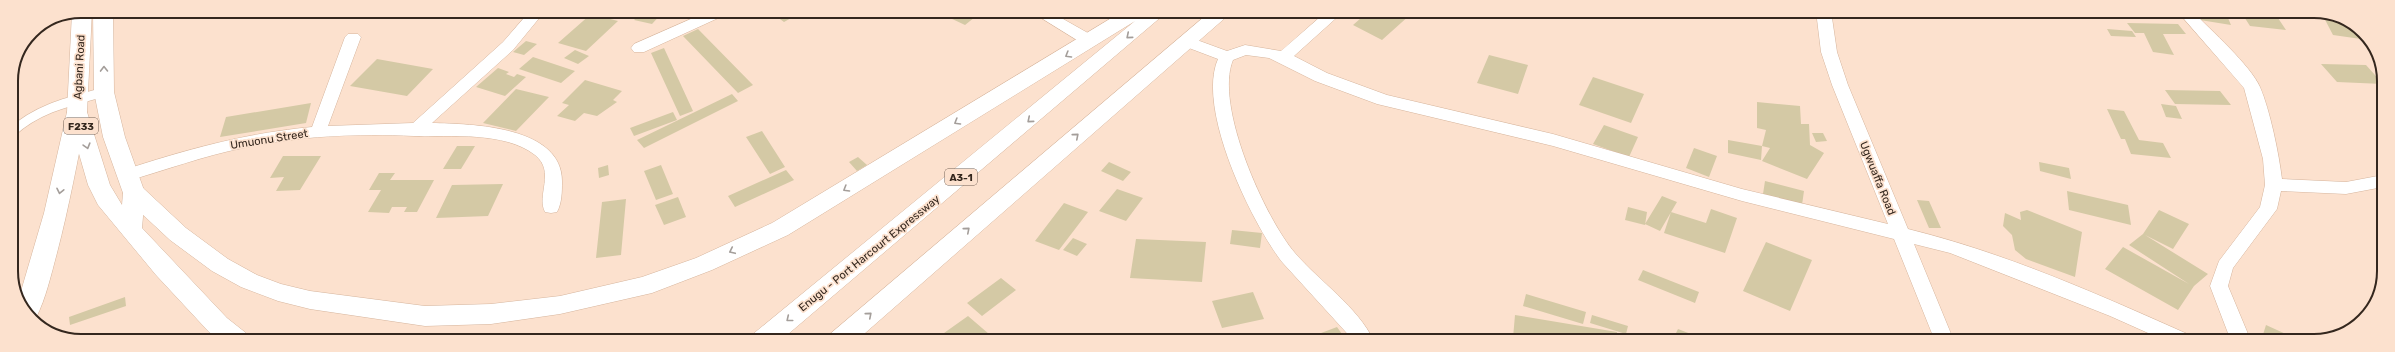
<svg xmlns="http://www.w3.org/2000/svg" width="2395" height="352" font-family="Rubik,sans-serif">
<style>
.building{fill:#d4c9a5}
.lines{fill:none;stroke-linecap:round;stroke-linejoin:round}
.service-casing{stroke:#d6b59d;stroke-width:10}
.minor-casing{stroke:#d6b59d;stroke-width:1}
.primary-casing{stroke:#d6b59d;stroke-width:1}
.trunk-casing{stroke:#d6b59d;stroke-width:1}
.service{stroke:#fff;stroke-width:9}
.minor{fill:#fff;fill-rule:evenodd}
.primary{fill:#fff;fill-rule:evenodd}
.trunk{fill:#fff;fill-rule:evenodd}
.oneway{stroke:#a49e9a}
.labels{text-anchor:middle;stroke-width:3.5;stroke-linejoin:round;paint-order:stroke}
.shield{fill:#fce1ce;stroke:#705f53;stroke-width:1}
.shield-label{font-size:10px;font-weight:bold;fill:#34271e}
.street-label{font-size:11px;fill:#34271e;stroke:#fce1ce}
.rim{fill:none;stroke:#34271e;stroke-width:2}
</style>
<rect width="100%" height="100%" fill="#fce1ce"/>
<path class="building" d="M402 11H422L418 15Z
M643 11H664L652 24 634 20Z
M769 11H804L784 22Z
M956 11H975L980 13 965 25 948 17Z
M1369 11H1405L1411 14 1382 40 1353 25Z
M2196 12H2214L2217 17 2228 18 2231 25 2200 20Z
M2241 12H2274L2286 30 2250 26Z
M2321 12 2354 26 2361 39 2333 35Z
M591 14 618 21 586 51 558 43Z
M2127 23 2178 24 2186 34H2163L2174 55 2153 52 2144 33H2135Z
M698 29 753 85 738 93 683 36Z
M2107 29 2132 31 2136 37 2111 36Z
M526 41 537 44 524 55 513 52Z
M23 44 20 68 13 69 16 54Z
M664 48 693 111 680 116 651 53Z
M575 50 589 56 578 64 564 58Z
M1489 55 1528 65 1518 94 1477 83Z
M533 57 575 71 561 83 519 69Z
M377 59 433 69 407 96 350 86Z
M2321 64 2366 65 2383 84 2337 82Z
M498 68 509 72 506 74 514 77 517 74 526 77 505 96 476 87Z
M16 70 12 92H11L13 71Z
M1593 77 1644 94 1631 123 1579 105Z
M585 80 622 91 613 100 617 102 597 116 584 113 575 121 557 116 569 105 562 103Z
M516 89 549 97 516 131 483 123Z
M2165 90 2220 91 2231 105 2175 104Z
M732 94 738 101 644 148 637 140Z
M1757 102 1800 106 1801 124H1809L1810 145 1824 153 1807 179 1762 161 1770 148 1762 146 1766 130 1757 128Z
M311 103 306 123 220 137 226 117Z
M2161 104 2176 106 2182 119 2166 117Z
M2107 109 2124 111 2139 140 2163 143 2171 158 2131 154 2125 139H2121Z
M673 112 677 120 634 136 630 128Z
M1604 125 1638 137 1629 157 1593 144Z
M762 131 785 167 770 174 746 137Z
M1812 133H1823L1827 141 1816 142Z
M1728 140 1762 146 1761 160 1728 153Z
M457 146H475L461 169H443Z
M1694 148 1717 156 1709 177 1686 168Z
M283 156H321L300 190 276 191 284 177 270 178Z
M858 157 867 165 857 171 849 162Z
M1109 162 1131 172 1123 181 1101 171Z
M2039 162 2069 168 2071 179 2040 171Z
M608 165 609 175 599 178 598 168Z
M661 165 673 194 656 200 644 171Z
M786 170 794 180 735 207 728 196Z
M379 173H395L390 180H434L417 212H404L407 207H392L389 213 368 212 381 190H369Z
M1765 181 1804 191 1802 205 1763 194Z
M503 184 488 216 436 218 452 185Z
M1117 189 1143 198 1126 221 1099 211Z
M2067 191 2128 205 2131 225 2069 210Z
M1662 196 1677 202 1660 231 1645 224Z
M678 197 686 217 664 225 655 205Z
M626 199 621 255 596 258 602 202Z
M1917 200 1929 201 1941 228H1929Z
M1064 203 1088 212 1059 250 1035 241Z
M1628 207 1647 212 1645 225 1625 220Z
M1711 209 1737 218 1725 253 1664 233 1671 212 1706 223Z
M2027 210 2082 232 2075 277 2026 259 2015 250 2012 235 2003 226 2005 213 2021 220 2020 212Z
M2159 210 2189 224 2173 249 2145 235 2208 274 2194 286 2178 310 2105 269 2123 247 2189 284 2129 245 2143 234Z
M1232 230 1262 233 1260 248 1230 244Z
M1073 238 1087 244 1077 256 1063 250Z
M1136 239 1206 242 1202 282 1130 278Z
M1766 242 1812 260 1790 311 1743 291Z
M1643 270 1699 292 1695 303 1638 280Z
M1001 278 1016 290 982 316 967 303Z
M1253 292 1264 319 1222 328 1212 301Z
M1526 294 1586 312 1583 324 1523 306Z
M125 297 126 306 70 325 69 317Z
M1515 315 1617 332V341H1531L1513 338Z
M1592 315 1628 326 1626 334 1590 323Z
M968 316 989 334 979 341H953L944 333Z
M2266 325 2301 341H2261Z
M1337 327 1347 341H1300Z
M1678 329 1696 336 1694 341H1672Z"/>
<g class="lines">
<g class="service-casing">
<path id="service" d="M12 132C38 108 71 101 104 92"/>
</g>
<g class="minor-casing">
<path id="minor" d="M530 11H545L513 50 432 123C472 124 563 126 562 182 562 191 562 203 557 212L551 213 545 212C536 195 556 172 535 155 504 131 450 137 414 136 358 133 299 136 243 148 203 156 166 170 127 181L121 179 119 175 121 171C184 150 246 133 312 127L345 37 348 34H358L361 37 328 126 413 123 503 42Z
M709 11H729L727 14 644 52H634L631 48 634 44Z
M1030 11H1049L1095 37 1098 41 1095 45H1085Z
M1327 11H1344L1294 56 1327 73 1387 95 1553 134 1742 189 1888 224 1832 85 1821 52 1816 11H1831L1837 52 1848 85 1908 229C2006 253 2100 295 2192 336L2195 341H2166L2110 316 1950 253 1914 244 1954 341H1935L1894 239 1742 201 1553 146 1377 104 1315 81 1269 58 1246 55 1233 60C1214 105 1265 218 1295 253 1320 282 1357 306 1374 341H1354L1282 262C1251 222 1196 108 1218 59L1181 45 1178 41 1181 37 1186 36 1227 51 1245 45 1281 51Z
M2178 12H2193C2210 29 2251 66 2260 87 2270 110 2279 154 2282 179L2346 182 2383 175V187L2346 194 2281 191 2277 209 2233 268 2228 286 2251 341H2231L2210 286 2219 261 2260 207 2265 185 2263 159 2244 88Z"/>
</g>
<g class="primary-casing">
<path id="primary" d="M81 11H92L87 112 110 185 122 205 123 193 103 137 94 92 93 11H113L114 92 125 137 145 193 142 228 227 318 246 333 249 340H220L209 332 156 275 98 205 88 185 67 112 72 13Z"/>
</g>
<g class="trunk-casing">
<path id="trunk" d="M1123 11H1168L780 341H750L753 334 1135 21 788 235 712 270 652 293 560 314 491 324 425 326 310 309 278 301 241 287 212 271 170 240 126 199 123 193 126 187 134 185 142 187 186 228 228 259 257 275 281 284 310 291 425 306 491 304 560 296 642 277 696 258 772 223Z
M1211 11H1233L856 341H827L830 334Z
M77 105 84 107 87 112C78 159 69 207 57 253 51 275 46 298 36 318L32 319 19 298 44 213 67 112 70 107Z"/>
</g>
<use href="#service" class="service"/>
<use href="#minor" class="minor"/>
<use href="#primary" class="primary"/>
<use href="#trunk" class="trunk"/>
</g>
<defs><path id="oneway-chevron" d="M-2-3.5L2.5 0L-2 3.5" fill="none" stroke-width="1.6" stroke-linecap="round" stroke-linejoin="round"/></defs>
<g class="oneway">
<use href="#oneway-chevron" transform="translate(1129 36) rotate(140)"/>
<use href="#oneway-chevron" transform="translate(1068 55) rotate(149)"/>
<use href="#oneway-chevron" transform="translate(104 69) rotate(-91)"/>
<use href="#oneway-chevron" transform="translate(1030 120) rotate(140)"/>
<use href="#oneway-chevron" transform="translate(957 122) rotate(149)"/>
<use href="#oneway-chevron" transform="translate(1076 136) rotate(-41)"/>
<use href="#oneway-chevron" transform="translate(87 146) rotate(74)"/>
<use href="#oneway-chevron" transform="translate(846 189) rotate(149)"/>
<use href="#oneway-chevron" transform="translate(60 191) rotate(102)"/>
<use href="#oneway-chevron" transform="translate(967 230) rotate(-41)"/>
<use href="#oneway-chevron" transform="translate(732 251) rotate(155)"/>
<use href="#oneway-chevron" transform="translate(869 315) rotate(-41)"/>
<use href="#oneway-chevron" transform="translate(789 319) rotate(141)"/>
</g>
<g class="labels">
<g class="shield">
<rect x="64" y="118" width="34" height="16" rx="3"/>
<rect x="945" y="169" width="32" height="16" rx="3"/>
</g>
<g class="shield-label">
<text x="81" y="130">F233</text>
<text x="961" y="181">A3-1</text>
</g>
<g class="street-label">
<text transform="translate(79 67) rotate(-87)" y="4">Agbani Road</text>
<text transform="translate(269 139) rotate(-9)" y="4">Umuonu Street</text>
<text transform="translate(1878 178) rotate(68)" y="4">Ugwuaffa Road</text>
<text transform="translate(869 253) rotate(-39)" y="4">Enugu - Port Harcourt Expressway</text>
</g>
</g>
<path d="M0 0H2395V352H0ZM81 18H2314A63 63 0 0 1 2377 81V271A63 63 0 0 1 2314 334H81A63 63 0 0 1 18 271V81A63 63 0 0 1 81 18Z" fill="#fce1ce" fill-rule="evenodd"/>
<path class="rim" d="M81 18H2314A63 63 0 0 1 2377 81V271A63 63 0 0 1 2314 334H81A63 63 0 0 1 18 271V81A63 63 0 0 1 81 18Z"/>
</svg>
